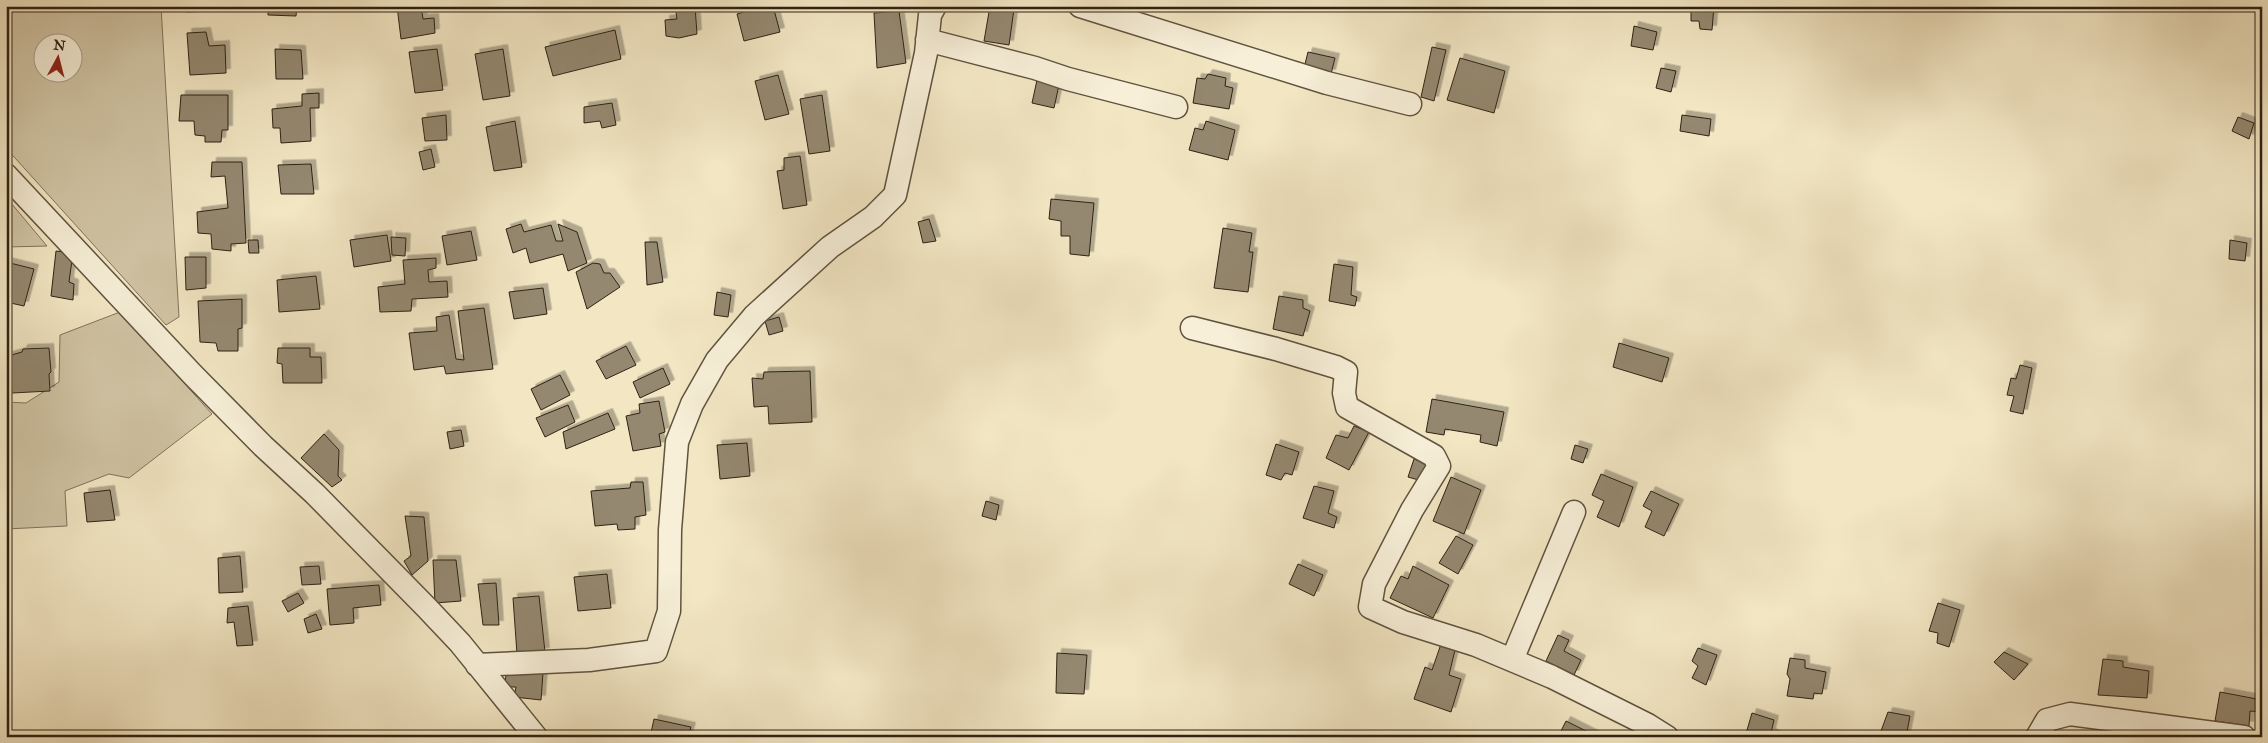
<svg xmlns="http://www.w3.org/2000/svg" width="2268" height="743" font-family="'IM FELL Great Primer',serif">
<style>
.green{fill:#d1c5a5;stroke:#80745c;fill-rule:evenodd}
.building{fill:#94886f;stroke:#2f2213;filter:url(#shadow)}
.lines{fill:none;stroke-linecap:round;stroke-linejoin:round}
.minor-casing{stroke:#60533f;stroke-width:25}
.minor{stroke:#f7efd8;stroke-width:22}
</style>
<defs>
<filter id="shadow"><feDropShadow dx="4.5" dy="-4.5" stdDeviation="0" flood-color="#0004"/></filter>
</defs>
<rect width="100%" height="100%" fill="#f2e6c3"/>
<filter id="stains"><feTurbulence type="fractalNoise" baseFrequency=".004" numOctaves="4"/><feColorMatrix values="0 0 0 0 .2 0 0 0 0 .09 0 0 0 0 .02 0 0 0 .5 -.17"/></filter>
<radialGradient id="worn" r=".72"><stop offset=".6" stop-color="#630" stop-opacity="0"/><stop offset="1" stop-color="#630" stop-opacity=".3"/></radialGradient>
<path class="green" d="M6 6H161L179 317 166 325 6 148ZM42 42H72V72H42Z
M6 197 47 246 6 247Z
M120 312 212 414 129 478 109 474 65 491 67 526 6 529V402L26 403 59 382 60 335Z"/>
<path class="building" d="M186 6H228V10L187 12Z
M268 6H297L296 16 268 15Z
M397 6H421L423 19 434 18 435 33 401 39Z
M675 6H695L697 34 679 38 666 36 665 20 677 19Z
M746 6H773L780 32 744 41 737 14 747 11Z
M990 6 1014 9 1009 45 984 41Z
M1691 6H1714L1712 30 1700 29 1699 21H1691Z
M899 11 906 63 877 68 874 13Z
M1634 26 1657 32 1653 50 1631 46Z
M615 30 621 59 553 76 545 47Z
M206 32 209 46 225 45 226 73 190 75 187 33Z
M1432 47 1446 50 1434 101 1421 97Z
M275 49 301 50 303 79H276Z
M437 49 443 90 415 93 409 52Z
M503 49 510 96 483 100 475 54Z
M1308 52 1335 58 1331 74 1304 68Z
M1460 58 1505 71 1494 113 1447 100Z
M1661 68 1676 71 1671 92 1656 88Z
M1208 74 1226 78 1225 86 1233 88 1229 109 1193 103 1197 78 1205 79Z
M778 75 789 114 765 120 755 81Z
M1037 80 1059 85 1054 108 1032 103Z
M319 93V108H310L311 141 281 143 280 128H273L272 109 302 106V94Z
M181 95H228V130H222L221 142H205V136L195 135 194 121H179Z
M822 95 830 151 809 154 800 99Z
M612 103 616 125 602 128 600 121 584 123V107Z
M446 115 447 140 425 141 422 118Z
M1682 115 1711 119 1709 136 1680 131Z
M2238 117 2254 123 2249 139 2232 131Z
M515 121 522 167 494 171 486 127Z
M1206 121 1235 130 1228 160 1189 150 1195 128 1203 130Z
M431 149 435 167 423 170 419 152Z
M800 156 807 205 783 209 777 171 784 170V158Z
M212 162H242L246 243 231 244V251L212 249 211 234 198 233 197 212 228 208 225 176 211 177Z
M311 164 314 194H281L278 165Z
M1051 199 1094 203 1089 256 1070 254V236H1061V221L1049 219Z
M929 219 936 241 923 243 918 222Z
M521 224 524 232 551 225 556 241H563L558 224 577 232 587 263 568 271 563 254 530 263 526 248 513 253 506 229Z
M1223 228 1252 233 1249 252H1253L1248 292 1214 288Z
M471 231 477 260 447 265 442 236Z
M387 235 391 261 354 267 350 240Z
M391 237 406 238 405 256 392 255Z
M248 240H258L259 253H249Z
M2230 240 2247 243 2245 261 2229 259Z
M645 242H657L663 282 647 285Z
M56 251 73 253 69 282 74 284 73 300 51 296Z
M185 257H206V288L186 290Z
M436 258V268L428 270 429 282 447 281 448 297 412 299 411 311 380 312 378 287 405 284 403 260Z
M6 262 34 269 24 306 6 302Z
M593 263 600 264 604 273H610L620 287 587 309 576 272Z
M1334 264 1353 267 1351 295 1357 297 1355 306 1329 301Z
M316 276 320 309 279 312 277 280Z
M543 288 547 314 514 319 509 292Z
M717 292 731 295 728 317 714 315Z
M1279 296 1303 300V308L1310 311 1303 336 1273 329Z
M242 299V328L238 329V351H218L216 343 200 342 198 301Z
M484 308 493 369 446 374 444 366 414 370 409 333 437 331 436 317 449 315 456 359 464 360 458 311Z
M779 317 783 331 769 335 765 321Z
M1619 343 1669 358 1662 382 1613 367Z
M626 346 636 365 606 379 596 361Z
M49 348 51 372 49 374 50 391 12 393 8 356 22 352 23 349Z
M278 348H310V357H321L322 383H283L282 364 277 363Z
M2020 365 2032 368 2023 414 2010 411 2014 396 2007 395 2011 378 2016 379Z
M663 368 670 384 640 398 633 382Z
M810 371 812 422 769 424 768 406 754 407 752 378 763 379 764 372Z
M560 375 570 395 541 410 531 389Z
M1432 399 1504 412 1497 446 1480 442 1481 435 1445 429 1444 435 1426 432Z
M659 401 665 432 659 434 661 446 633 451 626 416 640 413 639 404Z
M568 405 575 422 545 437 536 418Z
M608 413 615 429 566 449 563 432Z
M1354 426 1369 432 1349 470 1326 458 1336 435 1348 438Z
M461 430 464 446 450 449 447 432Z
M324 434 339 450 338 476 342 480 332 487 301 458Z
M747 443 750 476 720 479 717 445Z
M1276 444 1299 452 1292 475 1285 473 1281 480 1266 475Z
M1575 445 1588 449 1583 463 1571 459Z
M1414 459 1429 464 1422 481 1408 477Z
M1601 474 1633 487 1619 527 1597 517 1604 501 1592 495Z
M1451 477 1481 490 1464 534 1433 521Z
M631 482H643L646 515 635 517V529L618 530 617 524 595 526 591 491 630 488Z
M1314 486 1334 491 1328 513 1337 517 1334 528 1303 518Z
M110 490 115 520 87 522 84 493Z
M1651 491 1679 504 1664 536 1645 527 1652 511 1643 506Z
M986 501 999 505 996 520 982 516Z
M405 516 424 517 428 561 412 575 404 561 411 556Z
M1456 536 1473 545 1458 574 1439 563Z
M240 556 243 592 219 593 218 558Z
M433 560H456L461 601 435 603Z
M1298 564 1323 575 1314 596 1289 584Z
M319 566 321 584 302 585 300 567Z
M1413 566 1449 585 1433 618 1390 598 1401 576 1408 579Z
M607 574 611 608 578 611 574 577Z
M496 583 499 625H483L478 584Z
M379 585 381 605 353 608 354 623 330 625 327 589Z
M298 593 304 603 288 612 282 601Z
M539 596 545 652 517 654 513 598Z
M1938 603 1960 610 1949 647 1937 643 1938 633 1929 631Z
M248 606 253 645 237 646 234 622 227 623 228 608Z
M316 614 322 629 308 633 304 619Z
M1558 635 1569 640 1564 651 1581 660 1574 675 1546 661Z
M1441 644 1455 650 1449 675 1461 679 1451 712 1414 699 1425 667 1432 670Z
M1698 648 1717 655 1706 685 1692 678 1698 666 1692 661Z
M2004 652 2028 664 2014 680 1994 662Z
M1057 653 1087 655 1084 694 1056 693Z
M1790 658 1805 660V668L1826 672 1822 694 1814 693 1813 699 1787 696 1790 679 1787 674Z
M2103 659 2123 661V667L2149 671 2147 698 2098 695Z
M507 670 543 673 541 700 514 697 516 687H504Z
M2220 692 2262 700V712L2250 711 2249 726 2215 721Z
M1888 712 1910 716 1906 737 1881 731Z
M1752 713 1774 720 1771 733 1779 737H1745Z
M654 719 691 727 688 737H650Z
M1566 721 1596 736V737H1558Z"/>
<g class="lines">
<g class="minor-casing">
<path id="minor" d="M1080 6 1327 83 1410 104
M927 40 1035 68 1068 79 1176 107
M6 175 193 375 263 446 315 494 426 607 460 643 536 737
M1192 328 1276 349 1336 367 1346 372 1344 393 1347 407 1434 456 1439 466 1412 510 1374 584 1370 607 1403 622 1476 645 1552 677 1648 725 1667 737
M1512 660 1574 512
M477 665 589 660 656 651 669 611 670 530 677 442 692 404 717 360 754 316 830 247 873 217 895 195 926 53 930 15 935 6
M2037 737 2047 720 2070 714 2244 737"/>
</g>
<use href="#minor" class="minor"/>
</g>
<rect width="2268" height="743" fill="none" stroke="#f2e6c3" stroke-width="25"/>
<rect x="8" y="8" width="2253" height="728" fill="none" stroke="#2f2213" stroke-width="2.5"/>
<rect x="12" y="12" width="2243" height="718" fill="none" stroke="#2f2213"/>
<g transform="translate(58 58) rotate(7)"><circle r="24" fill="#f7efd8" stroke="#a79d89"/>
<path d="M0-4L9 19L0 12L-9 19Z" fill="#8f2418"/>
<text y="-8" font-size="14" font-weight="bold" text-anchor="middle" fill="#2f2213">N</text>
</g>
<rect width="100%" height="100%" filter="url(#stains)"/>
<rect width="100%" height="100%" fill="url(#worn)"/>
</svg>
